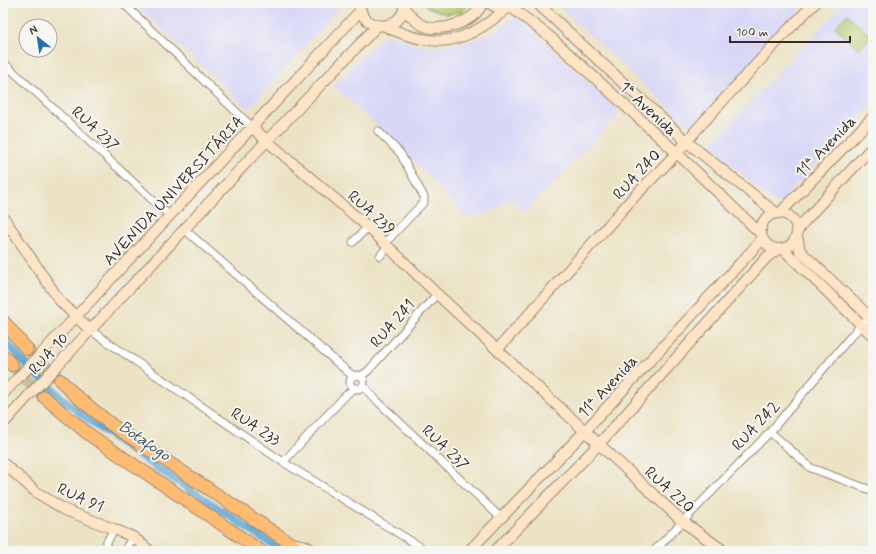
<svg xmlns="http://www.w3.org/2000/svg" width="876" height="554" font-family="Mynerve,sans-serif">
<style>
.built{fill:#d8d7f8}
.green{fill:#b6cf74;stroke:#787c49}
.lines{fill:none;stroke-linecap:round;stroke-linejoin:round}
.canal{stroke:#62a8d8;stroke-width:8}
.primary-tunnel{stroke:#c9bea4;stroke-width:12;stroke-dasharray:12 6;stroke-linecap:butt}
.street-casing{stroke:#948672;stroke-width:9}
.secondary-casing{stroke:#948672;stroke-width:12}
.primary-casing{stroke:#948672;stroke-width:14}
.street{stroke:#fff;stroke-width:7}
.secondary{stroke:#ffe4c6;stroke-width:10}
.primary{stroke:#ffbb71;stroke-width:12}
.secondary-bridge-casing{stroke:#948672;stroke-width:12;stroke-linecap:butt}
.secondary-bridge{stroke:#ffe4c6;stroke-width:10}
.labels{text-anchor:middle;stroke-width:4;stroke-linejoin:round;paint-order:stroke}
.street-label{font-size:16px;fill:#3b2a1e;stroke:#f6f6f2}
.water-label{font-size:17px;font-style:italic;fill:#49565f;stroke:#f6f6f2}
</style>
<rect width="100%" height="100%" fill="#f6f6f2"/>
<filter id="ink" filterUnits="userSpaceOnUse"><feTurbulence type="fractalNoise" baseFrequency=".025" numOctaves="2"/><feDisplacementMap in="SourceGraphic" scale="8" xChannelSelector="R" yChannelSelector="G"/><feConvolveMatrix kernelMatrix="1 2 1 2 8 2 1 2 1" color-interpolation-filters="sRGB"/></filter>
<filter id="wash" filterUnits="userSpaceOnUse"><feTurbulence type="fractalNoise" baseFrequency=".012" numOctaves="4" result="noise"/><feDisplacementMap in="SourceGraphic" scale="16" xChannelSelector="R" yChannelSelector="G"/><feGaussianBlur stdDeviation="0.9" result="paint"/><feColorMatrix in="noise" values="0 0 0 0 0 0 0 0 0 0 0 0 0 0 0 0 0 1.4 0 .05"/><feComposite in="paint" operator="in"/></filter>
<g filter="url(#wash)">
<rect width="100%" height="100%" fill="#ece3c5"/>
<path class="built" d="M134 3H343L248 109Z
M555 3H806L696 124 685 123Z
M844 3H873V103L787 194 781 202 775 203 760 191 710 144Z
M511 19H521L620 113 524 212 510 198 495 210 466 217 409 156 333 85 383 36 392 35 399 39 416 45 438 46 462 43 482 37 495 31Z"/>
<path class="green" d="M424 3H469L463 11 446 14 427 7Z
M847 14 871 36 859 49 835 27Z"/>
<g class="lines">
<path class="canal" d="M3 338C50 396 112 438 174 479 210 503 246 527 283 551"/>
</g>
</g>
<g filter="url(#ink)">
<g class="lines">
<path class="primary-tunnel" d="M27 349 60 380
M12 365 44 397"/>
<g class="street-casing">
<path id="street" d="M123 3 252 127
M3 62 170 216
M378 131 400 153 424 197V202L385 243
M184 229 348 372 354 376
M353 242 368 227
M380 256 388 246
M90 330 283 462 427 551
M350 382a7 7 0 1 1 14 0a7 7 0 1 1-14 0Z
M361 376 368 371 437 294
M363 385 372 396 501 518
M770 432 811 468 873 491
M283 462 347 394 355 388
M102 551 114 529
M124 551 133 537
M654 551 770 432 852 335 873 313"/>
</g>
<g class="secondary-casing">
<path id="secondary" d="M360 3C359 32 403 34 405 3
M489 3C499 10 510 12 519 3
M537 3 687 142 776 213
M404 8C410 15 414 21 422 25 439 34 477 22 482 3
M512 8 549 36 677 153 761 234
M385 26C435 50 464 45 506 9
M252 127 267 141 368 227 437 294 682 521 724 551
M781 212 873 117
M761 231a18 18 0 1 1 36 0a18 18 0 1 1-36 0Z
M3 217 60 301 90 330
M798 230 803 223 873 146
M797 236 800 251 873 320
M783 249 873 336
M497 350 632 199 677 153 697 129 785 33 815 3
M41 354 360 11
M55 368 260 148 378 25
M3 394 17 379
M3 424 31 393
M3 463 36 492 65 510 114 529 133 537 150 551
M293 543 306 546 313 551
M469 551 585 431 758 244 762 237
M495 551 599 444 767 257 778 249"/>
</g>
<g class="primary-casing">
<path id="primary" d="M3 321 27 349
M3 355 12 365
M60 380 76 396 112 425 302 551
M44 397 87 433 261 551"/>
</g>
<use href="#street" class="street"/>
<use href="#secondary" class="secondary"/>
<use href="#primary" class="primary"/>
<g class="secondary-bridge-casing">
<path id="secondary-bridge" d="M17 379 41 354
M31 393 55 368"/>
</g>
<use href="#secondary-bridge" class="secondary-bridge"/>
</g>
</g>
<g class="labels">
<g class="street-label">
<text transform="translate(649 108) rotate(43)" y="6">1ª Avenida</text>
<text transform="translate(96 128) rotate(43)" y="6">RUA 237</text>
<text transform="translate(825 146) rotate(-46)" y="6">11ª Avenida</text>
<text transform="translate(636 174) rotate(-47)" y="6">RUA 240</text>
<text transform="translate(173 190) rotate(-47)" y="6">AVENIDA UNIVERSITÁRIA</text>
<text transform="translate(372 212) rotate(42)" y="6">RUA 239</text>
<text transform="translate(392 323) rotate(-48)" y="6">RUA 241</text>
<text transform="translate(48 353) rotate(-47)" y="6">RUA 10</text>
<text transform="translate(607 386) rotate(-47)" y="6">11ª Avenida</text>
<text transform="translate(755 425) rotate(-47)" y="6">RUA 242</text>
<text transform="translate(256 426) rotate(34)" y="6">RUA 233</text>
<text transform="translate(446 447) rotate(44)" y="6">RUA 237</text>
<text transform="translate(670 489) rotate(42)" y="6">RUA 220</text>
<text transform="translate(81 497) rotate(25)" y="6">RUA 91</text>
</g>
<g class="water-label">
<text transform="translate(145 440) rotate(34)" y="6">Botafogo</text>
</g>
</g>
<rect width="876" height="554" fill="none" stroke="#f6f6f2" stroke-width="16"/>
<g transform="translate(38 38) rotate(330)"><circle r="19" fill="#f6f6f2" stroke="#aba49d"/>
<path d="M0-3L7 15L0 10L-7 15Z" fill="#1f6fb2"/>
<text y="-6" font-size="11" font-weight="bold" text-anchor="middle" fill="#3b2a1e">N</text>
</g>
<path d="M730 36v6h120v-6" fill="none" stroke="#3b2a1e" stroke-width="2"/>
<text x="736" y="36" font-size="12" fill="#3b2a1e" stroke="#f6f6f2" stroke-width="3" paint-order="stroke">100 m</text>
</svg>
